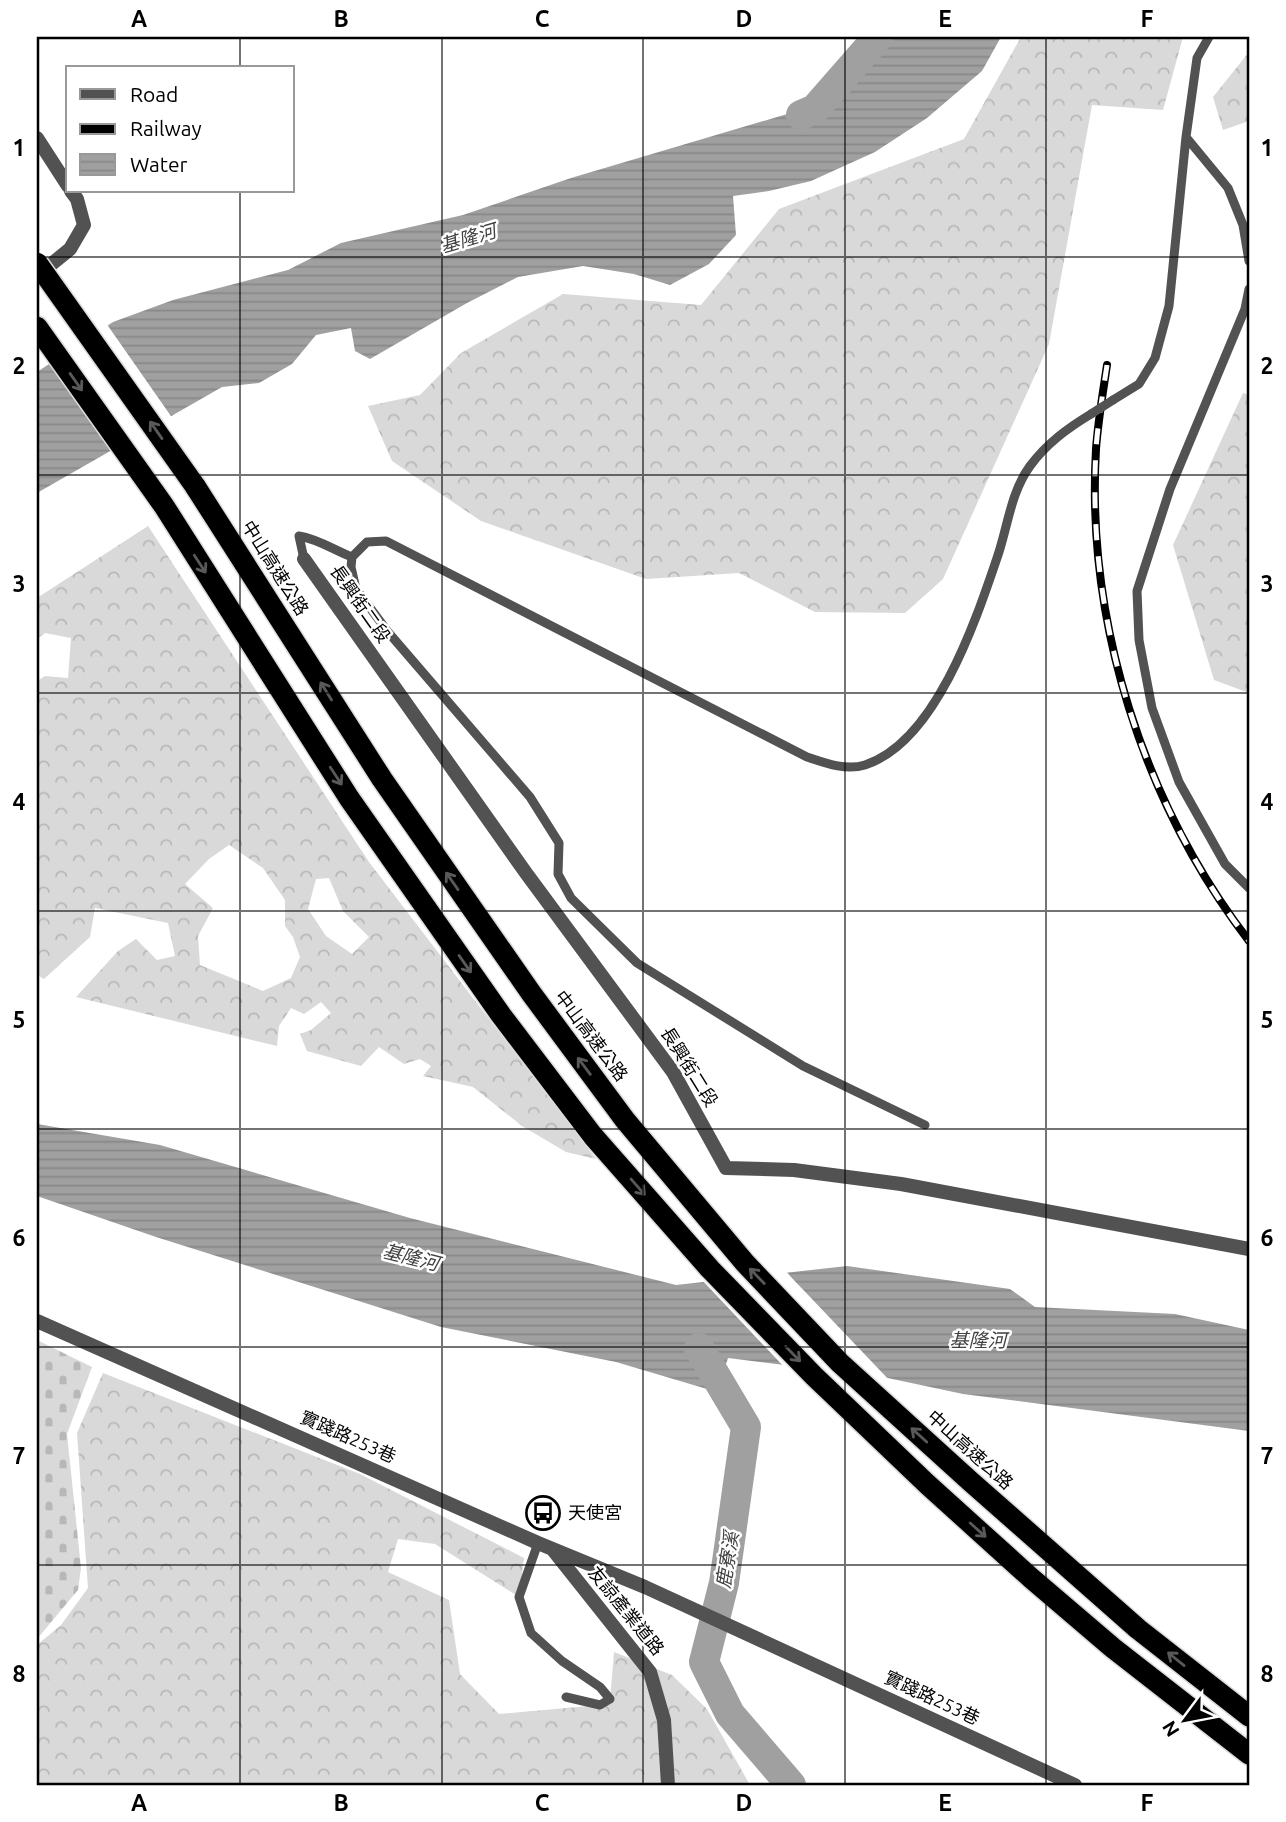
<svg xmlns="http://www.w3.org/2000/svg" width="1286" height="1822" font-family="Ubuntu,'Noto Sans TC',sans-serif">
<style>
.forest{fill:url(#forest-crowns);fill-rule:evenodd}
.cemetery{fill:url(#cemetery-stones)}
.water{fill:url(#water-rules)}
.pier{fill:#fff}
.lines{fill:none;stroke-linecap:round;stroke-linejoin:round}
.river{stroke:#a0a0a0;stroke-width:30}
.motorway-casing{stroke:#dbdbdb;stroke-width:24}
.service{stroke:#525252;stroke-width:9}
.minor{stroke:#525252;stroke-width:14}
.motorway{stroke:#000;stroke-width:21}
.rail-casing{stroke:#000;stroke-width:8}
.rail{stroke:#fff;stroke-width:5;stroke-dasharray:16;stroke-linecap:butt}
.motorway-bridge-casing{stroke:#dbdbdb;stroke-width:24;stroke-linecap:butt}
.service-bridge{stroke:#525252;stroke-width:9}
.motorway-bridge{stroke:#000;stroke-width:21}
.oneway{stroke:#595959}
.grid{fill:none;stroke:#000;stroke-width:2;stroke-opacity:0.55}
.labels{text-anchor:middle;stroke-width:5;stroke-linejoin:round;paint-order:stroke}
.street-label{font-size:18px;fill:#000;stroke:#fff}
.poi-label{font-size:18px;fill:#000;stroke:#fff;text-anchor:start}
.water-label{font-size:19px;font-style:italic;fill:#414141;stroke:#fff}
.neatline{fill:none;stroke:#000;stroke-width:2.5}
.grid-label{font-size:23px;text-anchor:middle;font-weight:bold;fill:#000}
</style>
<defs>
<pattern id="forest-crowns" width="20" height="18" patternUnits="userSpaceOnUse" patternTransform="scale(1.75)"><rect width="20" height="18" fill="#d9d9d9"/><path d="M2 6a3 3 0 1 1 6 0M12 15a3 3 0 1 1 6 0" fill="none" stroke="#b8b8b8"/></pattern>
<pattern id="cemetery-stones" width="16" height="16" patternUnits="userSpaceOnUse" patternTransform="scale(1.75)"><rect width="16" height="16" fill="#d9d9d9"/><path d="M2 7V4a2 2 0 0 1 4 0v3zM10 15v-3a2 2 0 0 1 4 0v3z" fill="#b8b8b8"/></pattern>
<pattern id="water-rules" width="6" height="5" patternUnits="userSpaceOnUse" patternTransform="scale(1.75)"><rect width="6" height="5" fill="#a0a0a0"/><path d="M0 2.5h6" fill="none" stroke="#888"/></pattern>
</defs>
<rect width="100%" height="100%" fill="#fff"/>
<path class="forest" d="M1021 37H1183L1163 110 1092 105 1049 344 943 579 905 613 815 612 739 573 646 579 481 521 392 461 368 406 420 395 461 353 563 294 701 305 779 209 964 139Z
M1249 52V121L1223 130 1213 97Z
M1243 393 1249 395V693L1214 680 1173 545Z
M148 526 369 862 596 1159 566 1152 522 1126 473 1087 423 1076 431 1066 420 1059 404 1064 379 1047 361 1066 307 1051 300 1034 311 1030 331 1013 321 1002 304 1014 291 1008 279 1026 277 1046 76 997 118 951 136 939 157 960 175 956 168 923 95 908 90 937 44 979 37 975V681L45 676 68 678 71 638 45 633 37 639V598ZM229 845 263 868 285 900V926L293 937 300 957 291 978 263 991 200 965 198 936 213 908 185 884 209 859ZM329 878 343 911 369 937 352 954 326 936 308 909 316 879Z
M103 1373 360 1474 524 1558 519 1597 435 1544 398 1539 388 1572 449 1600 460 1674 499 1714 600 1705 610 1699 614 1652 672 1675 707 1709 750 1785H37V1645L61 1625 88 1588 77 1433Z"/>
<path class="cemetery" d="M37 1340 92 1367 67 1434 81 1568 78 1590 37 1639Z"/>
<path class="water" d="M888 37H1001L982 71 927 118 875 152 811 181 769 191 733 196 736 235 709 264 670 285 634 274 583 266 518 277 467 303 370 359 355 351 351 328 316 335 292 364 259 383 222 387 37 493V372L113 322 173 300 288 270 341 243 463 215 571 178 814 106Z
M37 1124 160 1145 410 1218 676 1285 847 1266 1010 1289 1035 1307 1175 1314 1249 1330V1431L963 1394 883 1377 728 1358 717 1392 616 1362 441 1327 156 1237 37 1196Z"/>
<path class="pier" d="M106 323 173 419 115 452 49 359Z
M784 1269 791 1277 892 1383 786 1369 701 1279Z"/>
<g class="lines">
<path class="river" d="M801 115 815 109 878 37
M699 1348 746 1427 724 1583 704 1662 730 1714 791 1785"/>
<g class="motorway-casing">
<path id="motorway" d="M37 327 164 506 349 798 501 1015 593 1136 710 1269 814 1376 927 1484 1031 1578 1113 1648 1249 1754
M195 486 382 779 531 993 625 1120 745 1263 840 1363 970 1481 1138 1629 1249 1716"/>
</g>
<path class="service" d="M1186 137 1228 188 1243 225 1249 261
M1249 289 1245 309 1170 489 1137 591 1139 640 1152 708 1179 782 1225 864 1249 888
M1113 400 1139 384 1155 358 1169 306 1186 137 1197 58 1209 37
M304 559 299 536C318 539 334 550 352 557
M925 1125 803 1066 637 963 571 898 558 874 559 843 530 797 388 632 356 589 351 567 352 557 367 542 386 541 807 757C825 763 846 771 865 765 936 742 976 620 998 555 1008 525 1011 492 1030 466 1047 443 1068 428 1091 414
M538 1543 519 1597 531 1633 562 1661 600 1687 610 1699 600 1705 566 1697"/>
<path class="minor" d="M37 138 68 186
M38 275 70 249 84 225 77 199 71 191
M304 559 526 873 673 1072 726 1168 794 1170 901 1184 1249 1249
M37 1321 538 1543 645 1587 1075 1785
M553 1550 650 1672 664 1720 668 1785"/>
<use href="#motorway" class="motorway"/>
<g class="rail-casing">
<path id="rail" d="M1107 365C1103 392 1098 421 1096 449 1086 622 1143 803 1249 941"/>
</g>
<use href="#rail" class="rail"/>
<g class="motorway-bridge-casing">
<path id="motorway-bridge" d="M37 263 195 486"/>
</g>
<path class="service-bridge" d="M1091 414 1113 400"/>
<use href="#motorway-bridge" class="motorway-bridge"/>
</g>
<defs><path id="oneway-shaft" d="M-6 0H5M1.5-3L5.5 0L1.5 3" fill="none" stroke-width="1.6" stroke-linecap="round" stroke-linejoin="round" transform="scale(1.75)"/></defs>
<g class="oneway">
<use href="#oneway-shaft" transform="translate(76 382) rotate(55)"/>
<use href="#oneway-shaft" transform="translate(156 430) rotate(-125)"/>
<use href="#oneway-shaft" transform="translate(200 564) rotate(57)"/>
<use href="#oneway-shaft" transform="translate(326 691) rotate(-122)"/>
<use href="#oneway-shaft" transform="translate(336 776) rotate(57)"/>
<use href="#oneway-shaft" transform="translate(452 881) rotate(-125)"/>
<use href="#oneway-shaft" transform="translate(465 964) rotate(55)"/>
<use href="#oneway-shaft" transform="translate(584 1066) rotate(-127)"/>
<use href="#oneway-shaft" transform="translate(638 1187) rotate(49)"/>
<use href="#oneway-shaft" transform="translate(757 1276) rotate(-134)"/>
<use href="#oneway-shaft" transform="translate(793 1354) rotate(46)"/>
<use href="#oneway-shaft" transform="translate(919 1435) rotate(-138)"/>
<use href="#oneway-shaft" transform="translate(978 1530) rotate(42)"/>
<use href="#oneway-shaft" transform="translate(1176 1659) rotate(-141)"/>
</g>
<path class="grid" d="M240 37V68M442 37V1785M643 37V1785M845 37V1785M1046 37V1785M240 191V1785M37 257H1249M37 475H1249M37 693H1249M37 911H1249M37 1129H1249M37 1347H1249M37 1565H1249"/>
<defs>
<g id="bus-ring" transform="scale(1.75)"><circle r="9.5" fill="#fff" stroke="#000" stroke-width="1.5"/><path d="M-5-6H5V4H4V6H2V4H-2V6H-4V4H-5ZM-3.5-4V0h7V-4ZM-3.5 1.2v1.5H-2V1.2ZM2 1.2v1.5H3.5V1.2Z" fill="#000"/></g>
</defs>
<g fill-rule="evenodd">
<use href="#bus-ring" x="543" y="1513"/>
</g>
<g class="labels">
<g class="street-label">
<text transform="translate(275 568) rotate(58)" y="6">中山高速公路</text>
<text transform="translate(360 604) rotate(55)" y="6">長興街二段</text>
<text transform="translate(591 1036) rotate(53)" y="6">中山高速公路</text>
<text transform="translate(689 1067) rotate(58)" y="6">長興街二段</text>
<text transform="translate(348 1437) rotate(24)" y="6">實踐路253巷</text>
<text transform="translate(970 1450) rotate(42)" y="6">中山高速公路</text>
<text transform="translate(626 1611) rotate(51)" y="6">友諒產業道路</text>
<text transform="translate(932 1698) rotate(25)" y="6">實踐路253巷</text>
</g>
<g class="poi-label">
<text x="568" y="1519">天使宮</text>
</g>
<g class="water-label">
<text transform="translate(468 238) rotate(-17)" y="7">基隆河</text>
<text transform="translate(411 1257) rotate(14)" y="7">基隆河</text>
<text x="978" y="1347">基隆河</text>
<text transform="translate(727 1560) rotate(-81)" y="7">鹿寮溪</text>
</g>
</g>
<rect width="1286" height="1822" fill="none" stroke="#ffffff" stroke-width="77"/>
<rect x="66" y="66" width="228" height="126" fill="#ffffff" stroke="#999999" stroke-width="2"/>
<rect x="80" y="89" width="35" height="10" fill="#525252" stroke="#999999" stroke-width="2"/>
<text x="130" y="102" font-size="21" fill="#000000">Road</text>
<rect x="80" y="124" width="35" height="10" fill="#000000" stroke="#999999" stroke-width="2"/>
<text x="130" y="136" font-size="21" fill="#000000">Railway</text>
<rect x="80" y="154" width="35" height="21" fill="url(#water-rules)" stroke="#999999" stroke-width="2"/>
<text x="130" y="172" font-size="21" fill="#000000">Water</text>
<g transform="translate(1185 1720) rotate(238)" stroke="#ffffff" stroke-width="5" paint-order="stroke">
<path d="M0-5L12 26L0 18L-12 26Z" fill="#000000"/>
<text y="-10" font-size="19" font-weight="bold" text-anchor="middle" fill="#000000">N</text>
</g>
<rect x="38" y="38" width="1210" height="1746" class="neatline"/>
<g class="grid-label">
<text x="139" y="27">A</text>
<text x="341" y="27">B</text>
<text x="542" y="27">C</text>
<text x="744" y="27">D</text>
<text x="945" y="27">E</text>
<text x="1147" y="27">F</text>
<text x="19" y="156">1</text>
<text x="1267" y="156">1</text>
<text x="19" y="374">2</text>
<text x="1267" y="374">2</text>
<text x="19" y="592">3</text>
<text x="1267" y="592">3</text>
<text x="19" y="810">4</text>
<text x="1267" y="810">4</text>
<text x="19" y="1028">5</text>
<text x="1267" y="1028">5</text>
<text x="19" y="1246">6</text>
<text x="1267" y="1246">6</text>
<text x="19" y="1464">7</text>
<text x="1267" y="1464">7</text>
<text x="19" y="1682">8</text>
<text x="1267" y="1682">8</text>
<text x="139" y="1811">A</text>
<text x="341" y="1811">B</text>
<text x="542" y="1811">C</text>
<text x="744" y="1811">D</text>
<text x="945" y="1811">E</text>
<text x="1147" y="1811">F</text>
</g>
</svg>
